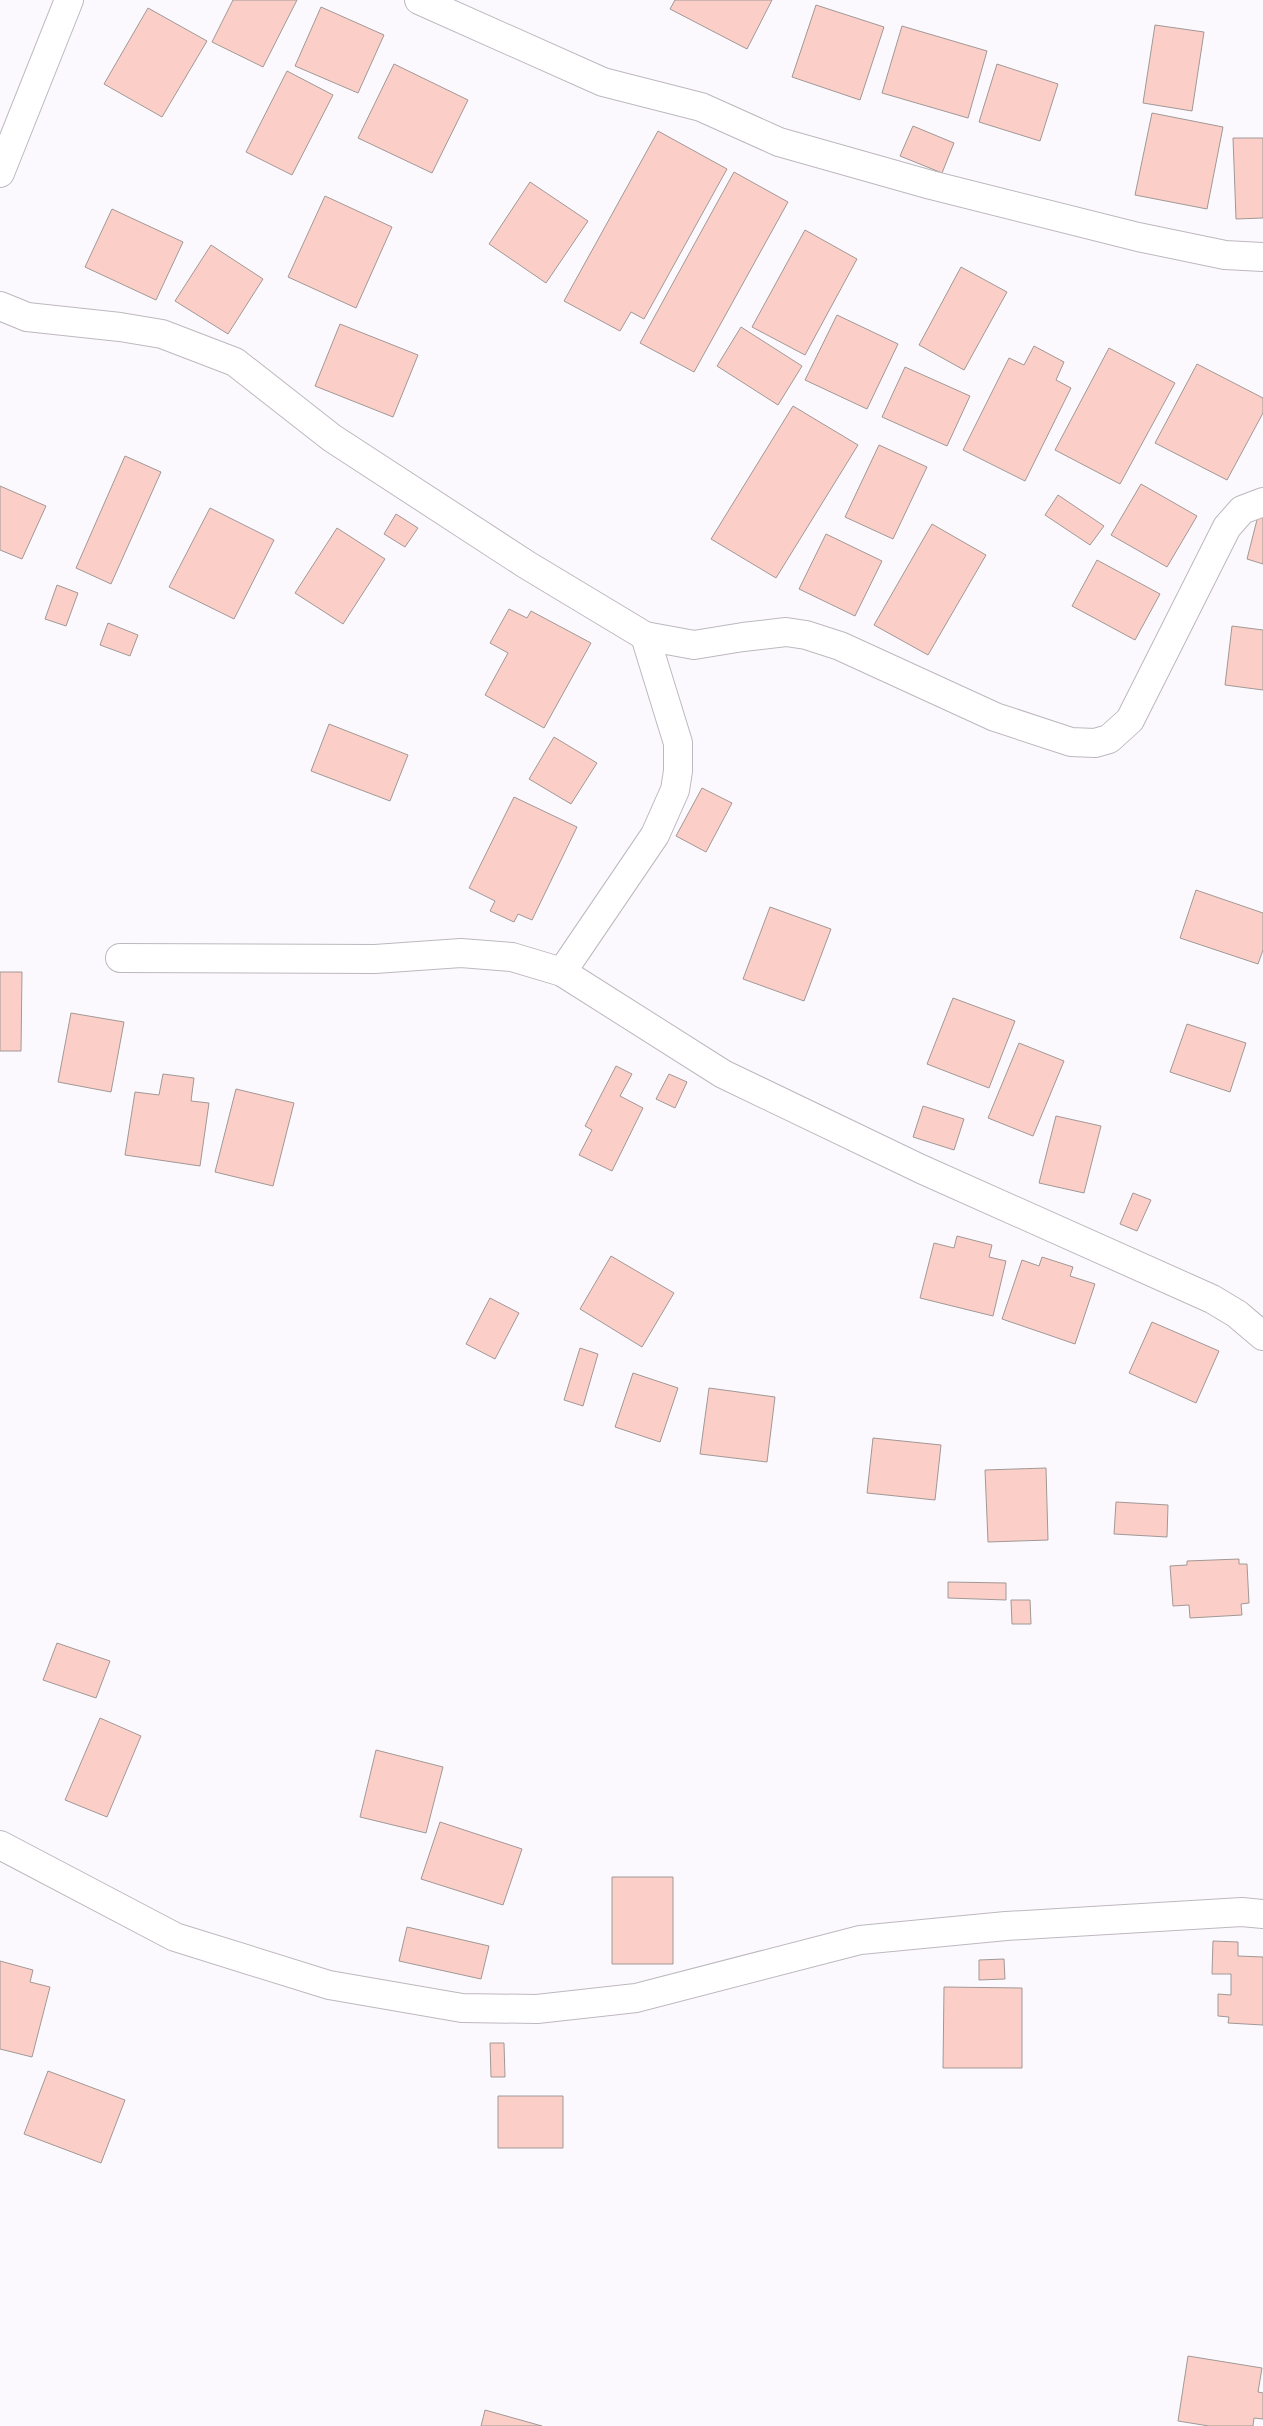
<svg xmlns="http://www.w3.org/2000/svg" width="1263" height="2426" font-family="Lora,serif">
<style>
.building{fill:#fbcfc7;stroke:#a19896}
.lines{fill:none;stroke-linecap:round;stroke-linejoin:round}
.minor-casing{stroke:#bdb8bf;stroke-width:30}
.minor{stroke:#fff;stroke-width:28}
</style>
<rect width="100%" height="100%" fill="#fcf9fe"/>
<path class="building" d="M233 0H297L263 67 212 42Z
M675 0H772L747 49 670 9Z
M816 5 884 27 860 100 792 77Z
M321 7 384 35 358 93 295 66Z
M148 8 207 41 162 117 104 84Z
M1155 25 1204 32 1192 111 1143 103Z
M902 26 987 51 968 118 882 93Z
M394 64 468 100 432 173 358 138Z
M997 64 1058 84 1040 141 979 122Z
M287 71 333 95 292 175 246 152Z
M1152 113 1223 127 1207 209 1135 195Z
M913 126 954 143 942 173 900 156Z
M658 131 727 169 644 319 631 312 620 331 564 301Z
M1233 138H1263V218L1236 219Z
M734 172 788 202 694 372 640 343Z
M530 182 588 221 546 283 489 244Z
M325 196 392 227 356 308 288 277Z
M112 209 183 242 156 300 85 267Z
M805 230 857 259 805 355 752 327Z
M211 245 263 279 228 334 175 301Z
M961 267 1007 292 964 370 919 345Z
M837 315 898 344 867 409 805 380Z
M340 324 418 355 393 417 315 386Z
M741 327 802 366 778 405 717 366Z
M1034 346 1064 362 1056 380 1071 388 1025 481 963 450 1009 358 1024 365Z
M1109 348 1175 383 1120 484 1055 450Z
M1197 364 1263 398V413L1227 480 1155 443Z
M905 367 970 396 947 446 882 417Z
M793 406 858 445 776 578 711 539Z
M879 445 927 467 893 539 845 517Z
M125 456 161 472 111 584 76 568Z
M1141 484 1197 516 1167 567 1111 535Z
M0 486 46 506 22 559 0 550Z
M1058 495 1104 526 1090 545 1045 515Z
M210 508 274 540 234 619 169 587Z
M1260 508H1263V564L1247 559Z
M396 514 418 528 405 547 384 534Z
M932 524 986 555 928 655 874 625Z
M337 528 385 559 343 624 295 593Z
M826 534 882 561 855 616 799 589Z
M1097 560 1160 594 1135 640 1072 606Z
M57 585 78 593 66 626 45 619Z
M509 609 527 618 531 611 591 643 544 728 485 695 508 653 490 643Z
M108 623 138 635 130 656 100 645Z
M1232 626 1263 630V690L1225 685Z
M329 724 408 755 390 801 311 771Z
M554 737 597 763 571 804 529 779Z
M702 788 732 803 706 852 676 836Z
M514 797 577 827 532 920 518 914 514 922 490 911 495 901 469 888Z
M1196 890 1263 913V950L1258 964 1180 938Z
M770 907 831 929 804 1001 743 979Z
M0 972H22L21 1051H0Z
M953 998 1015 1021 989 1088 927 1064Z
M71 1013 124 1022 111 1092 58 1082Z
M1187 1024 1246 1043 1230 1092 1170 1072Z
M1019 1043 1064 1061 1033 1136 988 1118Z
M616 1066 632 1074 620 1096 643 1108 612 1171 579 1155 592 1130 585 1126Z
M163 1074 194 1078 191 1101 209 1103 200 1166 125 1155 135 1092 159 1095Z
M669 1074 687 1082 675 1108 656 1099Z
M236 1089 294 1103 273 1186 215 1172Z
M923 1106 964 1119 954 1150 913 1137Z
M1056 1116 1101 1126 1084 1193 1039 1183Z
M1133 1193 1151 1200 1137 1231 1120 1224Z
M957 1236 992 1245 989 1257 1006 1261 993 1316 920 1298 934 1243 954 1248Z
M611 1256 674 1293 642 1347 580 1309Z
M1042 1257 1073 1267 1070 1276 1095 1284 1075 1344 1002 1319 1022 1260 1039 1266Z
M490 1298 519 1313 495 1359 466 1344Z
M1152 1322 1219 1351 1196 1403 1129 1373Z
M580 1348 598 1354 583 1406 564 1400Z
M633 1373 678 1388 660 1442 615 1427Z
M709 1388 775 1397 767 1462 700 1454Z
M873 1438 941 1445 935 1500 867 1493Z
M1046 1468 1048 1540 988 1542 985 1470Z
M1116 1502 1168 1505 1167 1537 1114 1534Z
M1239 1559V1564H1247L1249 1603 1241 1604 1242 1615 1190 1618 1189 1605 1173 1606 1170 1566 1187 1565V1561Z
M948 1582 1006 1583V1600L948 1598Z
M1011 1600H1030L1031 1624H1012Z
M57 1643 110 1661 96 1698 43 1680Z
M100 1718 141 1736 107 1817 65 1800Z
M376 1750 443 1767 426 1833 360 1817Z
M440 1822 522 1849 503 1905 421 1879Z
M612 1877H673V1964H612Z
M407 1927 489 1946 481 1979 399 1961Z
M1213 1941 1238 1942V1956L1263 1957V2025L1228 2023 1229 2017 1218 2016V1994L1231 1995V1974H1212Z
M1004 1959 1005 1979 979 1980V1960Z
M0 1961 33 1970 30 1982 50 1987 32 2057 0 2049Z
M944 1987 1022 1988V2068H943Z
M490 2043H504L505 2077H491Z
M48 2071 125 2100 101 2163 24 2134Z
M498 2096H563V2148H498Z
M1188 2356 1262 2368 1258 2392 1263 2393V2419L1254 2418 1253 2426H1209L1178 2421Z
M485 2410 542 2426H481Z"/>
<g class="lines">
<g class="minor-casing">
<path id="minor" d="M419 0 603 82 701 107 779 142 931 185 1138 237 1225 255 1263 257
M0 173 69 0
M0 306 27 317 120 327 162 334 235 362 332 438 527 565 645 636 694 645 743 637 786 632 806 635 840 646 995 717 1071 742 1095 743 1109 739 1130 720 1227 527 1242 510 1263 502
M120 958 375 959 461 953 512 957 562 972 723 1074 921 1169 1212 1299 1237 1314 1263 1336
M562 972 655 835 675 790 678 771V743L645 636
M0 1845 175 1937 329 1985 462 2008 537 2009 636 1998 860 1940 1006 1926 1242 1912 1263 1914"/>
</g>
<use href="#minor" class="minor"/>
</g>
</svg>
